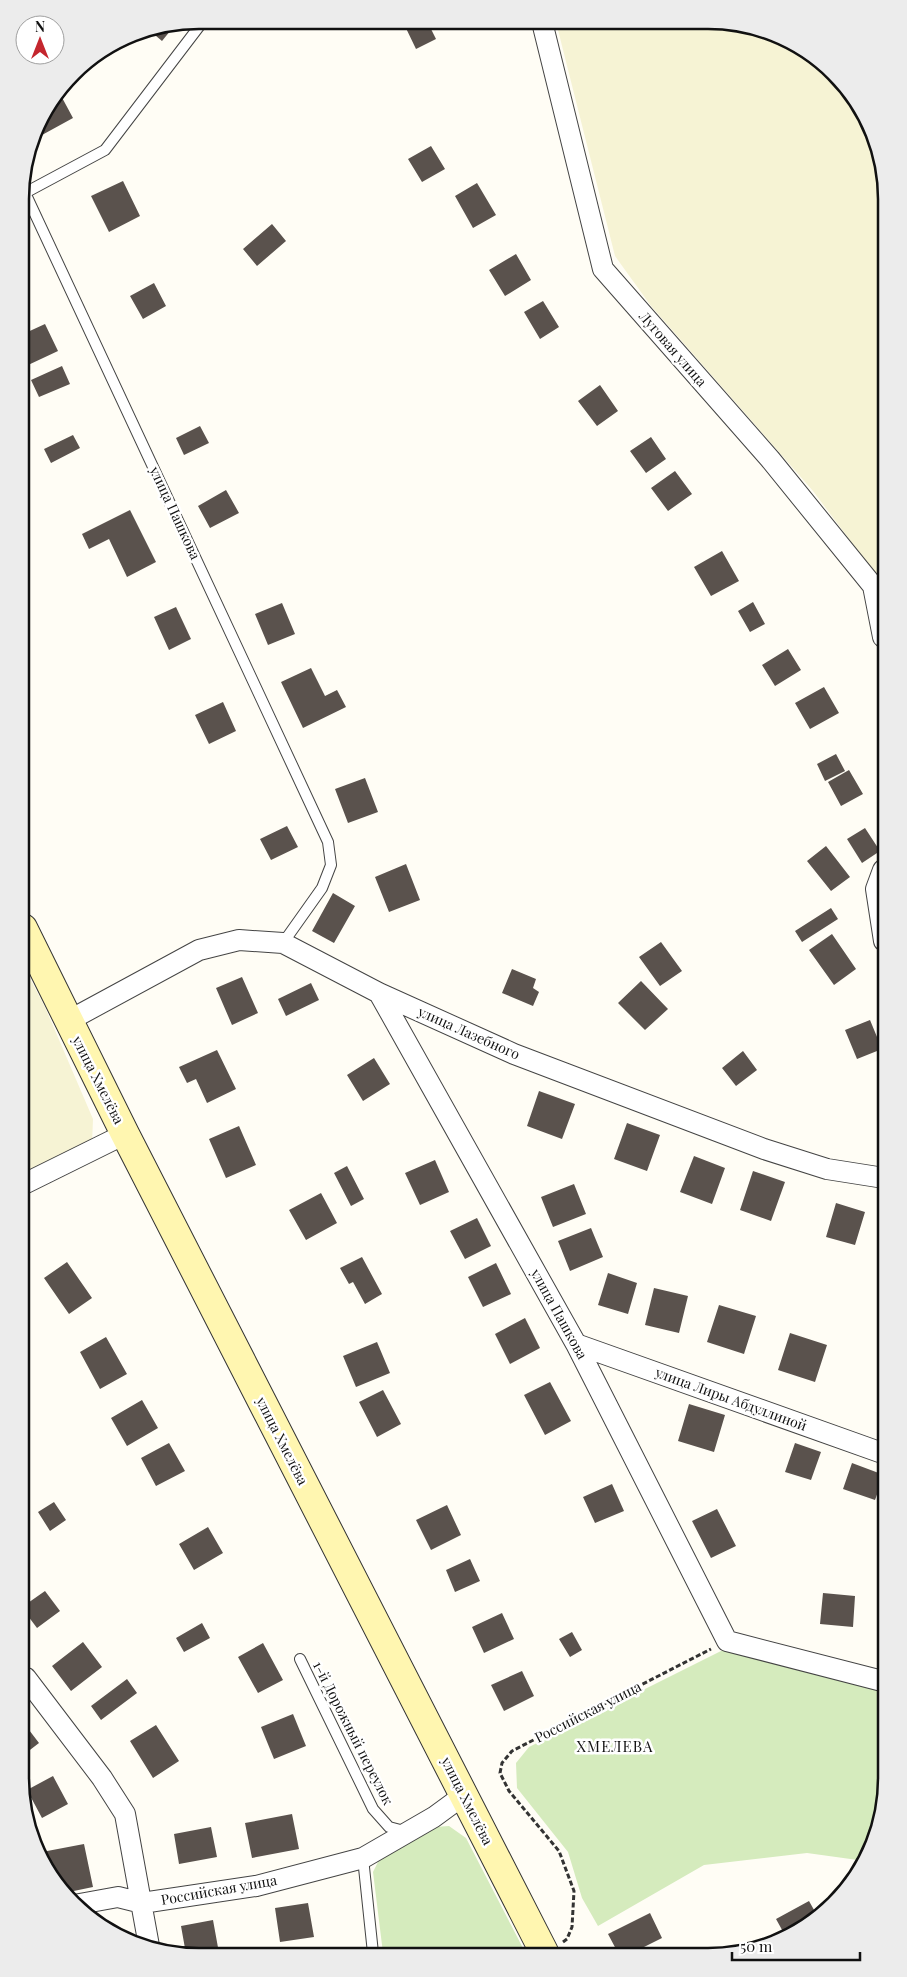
<svg xmlns="http://www.w3.org/2000/svg" width="907" height="1977" font-family="'Playfair Display',serif">
<style>
.farmland{fill:#f6f3d4}
.green{fill:#d5ebbd}
.building{fill:#5a524d}
.lines{fill:none;stroke-linecap:round;stroke-linejoin:round}
.service-casing{stroke:#444;stroke-width:12}
.minor-casing{stroke:#444;stroke-width:22}
.secondary-casing{stroke:#333;stroke-width:30}
.path{stroke:#333;stroke-width:3;stroke-dasharray:5 2.5;stroke-linecap:butt}
.service{stroke:#fff;stroke-width:10}
.minor{stroke:#fff;stroke-width:20}
.secondary{stroke:#fff6b0;stroke-width:28}
.labels{text-anchor:middle;stroke-width:5;stroke-linejoin:round;paint-order:stroke}
.street-label{font-size:14px;fill:#111;stroke:#fff}
.neighbourhood-label{font-size:15px;letter-spacing:1px;fill:#111;stroke:#fff}
.rim{fill:none;stroke:#111;stroke-width:2.5}
</style>
<rect width="100%" height="100%" fill="#fffdf5"/>
<path class="farmland" d="M556 22 743 23 826 65 857 100 881 152 882 580 879 579 813 491 651 306 615 256Z
M23 965 45 1007 93 1119 92 1144 24 1177Z"/>
<path class="green" d="M723 1650 886 1690C886 1745 894 1813 865 1861L807 1853 704 1865 598 1926 582 1898 568 1852 517 1788 516 1763 529 1747Z
M449 1826 466 1838 525 1952 383 1953 373 1872 382 1854 435 1827Z"/>
<path class="building" d="M405 21H427L436 39 416 49 403 22Z
M175 25 162 41 149 30Z
M59 92 73 118 42 135 37 126 39 119Z
M431 146 445 169 422 182 408 159Z
M123 181 140 216 109 232 91 196Z
M477 183 496 215 473 228 455 196Z
M272 224 286 241 257 266 243 249Z
M516 254 531 280 505 296 489 270Z
M154 283 166 306 143 319 130 296Z
M543 301 559 327 540 339 524 312Z
M45 324 58 351 26 366 21 355V335Z
M62 366 70 384 39 397 31 380Z
M600 385 618 411 597 426 578 401Z
M200 426 209 443 184 455 176 438Z
M73 435 80 448 51 463 44 449Z
M651 437 666 459 646 473 630 451Z
M675 471 692 494 668 511 651 488Z
M226 490 239 513 210 528 198 506Z
M130 510 156 562 127 577 109 539 89 549 82 534Z
M722 551 739 581 711 596 694 567Z
M753 602 765 624 750 632 738 611Z
M282 603 295 634 268 645 255 614Z
M176 607 191 639 169 650 154 617Z
M788 649 801 670 775 686 762 665Z
M311 668 325 696 337 690 346 707 303 728 281 682Z
M824 687 839 713 810 729 795 703Z
M223 702 236 731 209 744 195 715Z
M836 754 845 771 825 781 817 764Z
M849 770 863 794 841 806 828 782Z
M365 778 378 812 348 823 335 789Z
M287 826 298 847 271 860 260 839Z
M865 828 880 851 862 863 847 839Z
M826 846 850 877 831 891 807 861Z
M406 864 420 900 389 912 375 877Z
M333 893 355 906 334 943 312 931Z
M831 908 838 919 802 942 795 931Z
M832 934 856 969 834 985 809 950Z
M661 942 682 971 660 986 639 957Z
M512 969 536 979 533 988 539 992 533 1006 502 993Z
M242 977 258 1013 232 1025 216 988Z
M641 981 668 1009 645 1030 618 1003Z
M311 983 319 1000 286 1016 278 999Z
M870 1020 882 1049 857 1059 845 1030Z
M217 1050 236 1089 207 1103 196 1079 187 1083 179 1067Z
M743 1051 757 1070 736 1086 722 1068Z
M374 1058 390 1084 363 1101 347 1075Z
M539 1091 575 1104 562 1139 527 1126Z
M627 1123 660 1135 647 1171 614 1159Z
M239 1126 256 1165 226 1178 209 1139Z
M694 1156 725 1168 712 1204 680 1192Z
M435 1160 449 1192 420 1205 405 1173Z
M347 1166 364 1199 351 1206 334 1173Z
M753 1171 785 1182 771 1221 740 1210Z
M574 1184 586 1214 553 1227 541 1197Z
M321 1193 337 1223 306 1240 289 1210Z
M836 1203 865 1212 855 1245 826 1237Z
M477 1218 491 1246 465 1259 450 1231Z
M591 1228 603 1257 570 1271 558 1241Z
M362 1257 382 1294 365 1304 353 1282 349 1284 340 1268Z
M67 1262 92 1298 69 1314 44 1278Z
M496 1263 511 1294 483 1307 468 1277Z
M608 1273 637 1283 628 1314 598 1305Z
M654 1288 688 1296 679 1333 645 1325Z
M719 1305 756 1316 744 1354 707 1342Z
M525 1318 540 1348 510 1364 495 1334Z
M790 1333 827 1345 815 1382 778 1370Z
M106 1337 127 1374 100 1389 80 1352Z
M377 1342 390 1373 356 1387 343 1356Z
M550 1382 571 1421 545 1435 524 1395Z
M383 1390 401 1424 377 1437 359 1402Z
M142 1400 158 1428 127 1446 111 1418Z
M689 1404 725 1415 714 1452 678 1441Z
M169 1443 185 1471 156 1486 141 1458Z
M795 1443 821 1452 811 1480 785 1472Z
M852 1463 884 1475 875 1500 843 1489Z
M612 1484 624 1511 595 1523 583 1497Z
M54 1502 66 1520 50 1531 38 1512Z
M447 1505 461 1535 431 1550 416 1520Z
M717 1509 736 1546 711 1558 692 1521Z
M208 1527 223 1553 194 1570 179 1544Z
M470 1559 480 1581 455 1592 446 1570Z
M45 1591 60 1611 37 1628 25 1612V1605Z
M823 1593 855 1596 853 1627 820 1624Z
M502 1613 514 1639 484 1653 472 1627Z
M202 1623 210 1638 184 1652 176 1638Z
M572 1632 582 1650 570 1657 559 1639Z
M83 1642 102 1667 71 1691 52 1666Z
M263 1643 283 1680 258 1693 238 1657Z
M522 1671 534 1696 504 1711 491 1685Z
M127 1679 137 1693 101 1720 91 1706Z
M293 1714 306 1746 274 1759 261 1727Z
M156 1725 179 1761 153 1778 130 1741Z
M26 1726 39 1743 26 1753Z
M53 1776 68 1804 42 1818 27 1790Z
M292 1814 299 1849 252 1858 245 1823Z
M211 1827 217 1857 179 1864 174 1834Z
M84 1844 93 1887 64 1893 50 1877 42 1852Z
M809 1901 818 1917 807 1927 786 1937 776 1919Z
M308 1903 314 1937 280 1942 275 1908Z
M650 1913 662 1938 636 1951H617L608 1934Z
M213 1920 219 1953 186 1954 181 1926Z"/>
<g class="lines">
<g class="service-casing">
<path id="service" d="M21 184 328 842 331 865 322 888 283 943
M21 195 105 150 204 20
M300 1659 373 1809 389 1827 408 1832
M363 1858 373 1953"/>
</g>
<g class="minor-casing">
<path id="minor" d="M542 22 603 269 770 459 873 586 883 637
M883 870 876 889 884 941
M379 993 576 1344 727 1641 886 1682
M68 1021 199 950 239 940 283 943 379 993 514 1054 764 1149 827 1169 884 1178
M24 1184 125 1134
M576 1344 885 1454
M26 1678 102 1778 125 1814 149 1946
M74 1905 118 1897 142 1903 256 1886 363 1858 434 1817 464 1795"/>
</g>
<g class="secondary-casing">
<path id="secondary" d="M23 928 125 1134 544 1952"/>
</g>
<path class="path" d="M563 1942 567 1939 572 1927 574 1891 559 1851 509 1791 500 1773 502 1763 512 1751 711 1649"/>
<use href="#service" class="service"/>
<use href="#minor" class="minor"/>
<use href="#secondary" class="secondary"/>
</g>
<g class="labels">
<g class="street-label">
<text transform="translate(673 349) rotate(49)" y="5">Луговая улица</text>
<text transform="translate(175 513) rotate(65)" y="5">улица Пашкова</text>
<text transform="translate(469 1033) rotate(24)" y="5">улица Лазебного</text>
<text transform="translate(98 1080) rotate(63)" y="5">улица Хмелёва</text>
<text transform="translate(559 1314) rotate(61)" y="5">улица Пашкова</text>
<text transform="translate(731 1399) rotate(20)" y="5">улица Лиры Абдуллиной</text>
<text transform="translate(282 1441) rotate(63)" y="5">улица Хмелёва</text>
<text transform="translate(588 1712) rotate(-27)" y="5">Российская улица</text>
<text transform="translate(353 1733) rotate(63)" y="5">1-й Дорожный переулок</text>
<text transform="translate(467 1801) rotate(63)" y="5">улица Хмелёва</text>
<text transform="translate(219 1890) rotate(-10)" y="5">Российская улица</text>
</g>
<g class="neighbourhood-label">
<text x="615" y="1752">ХМЕЛЕВА</text>
</g>
</g>
<path d="M0 0H907V1977H0ZM199 29H708A170 170 0 0 1 878 199V1778A170 170 0 0 1 708 1948H199A170 170 0 0 1 29 1778V199A170 170 0 0 1 199 29Z" fill="#ececec" fill-rule="evenodd"/>
<path class="rim" d="M199 29H708A170 170 0 0 1 878 199V1778A170 170 0 0 1 708 1948H199A170 170 0 0 1 29 1778V199A170 170 0 0 1 199 29Z"/>
<g transform="translate(40 40)"><circle r="24" fill="#ffffff" stroke="#a0a0a0"/>
<path d="M0-4L9 19L0 12L-9 19Z" fill="#c4262e"/>
<text y="-8" font-size="14" font-weight="bold" text-anchor="middle" fill="#111111">N</text>
</g>
<path d="M732 1952v8h128v-8" fill="none" stroke="#111111" stroke-width="2.5"/>
<text x="740" y="1952" font-size="15" fill="#111111" stroke="#ffffff" stroke-width="4" paint-order="stroke">50 m</text>
</svg>
